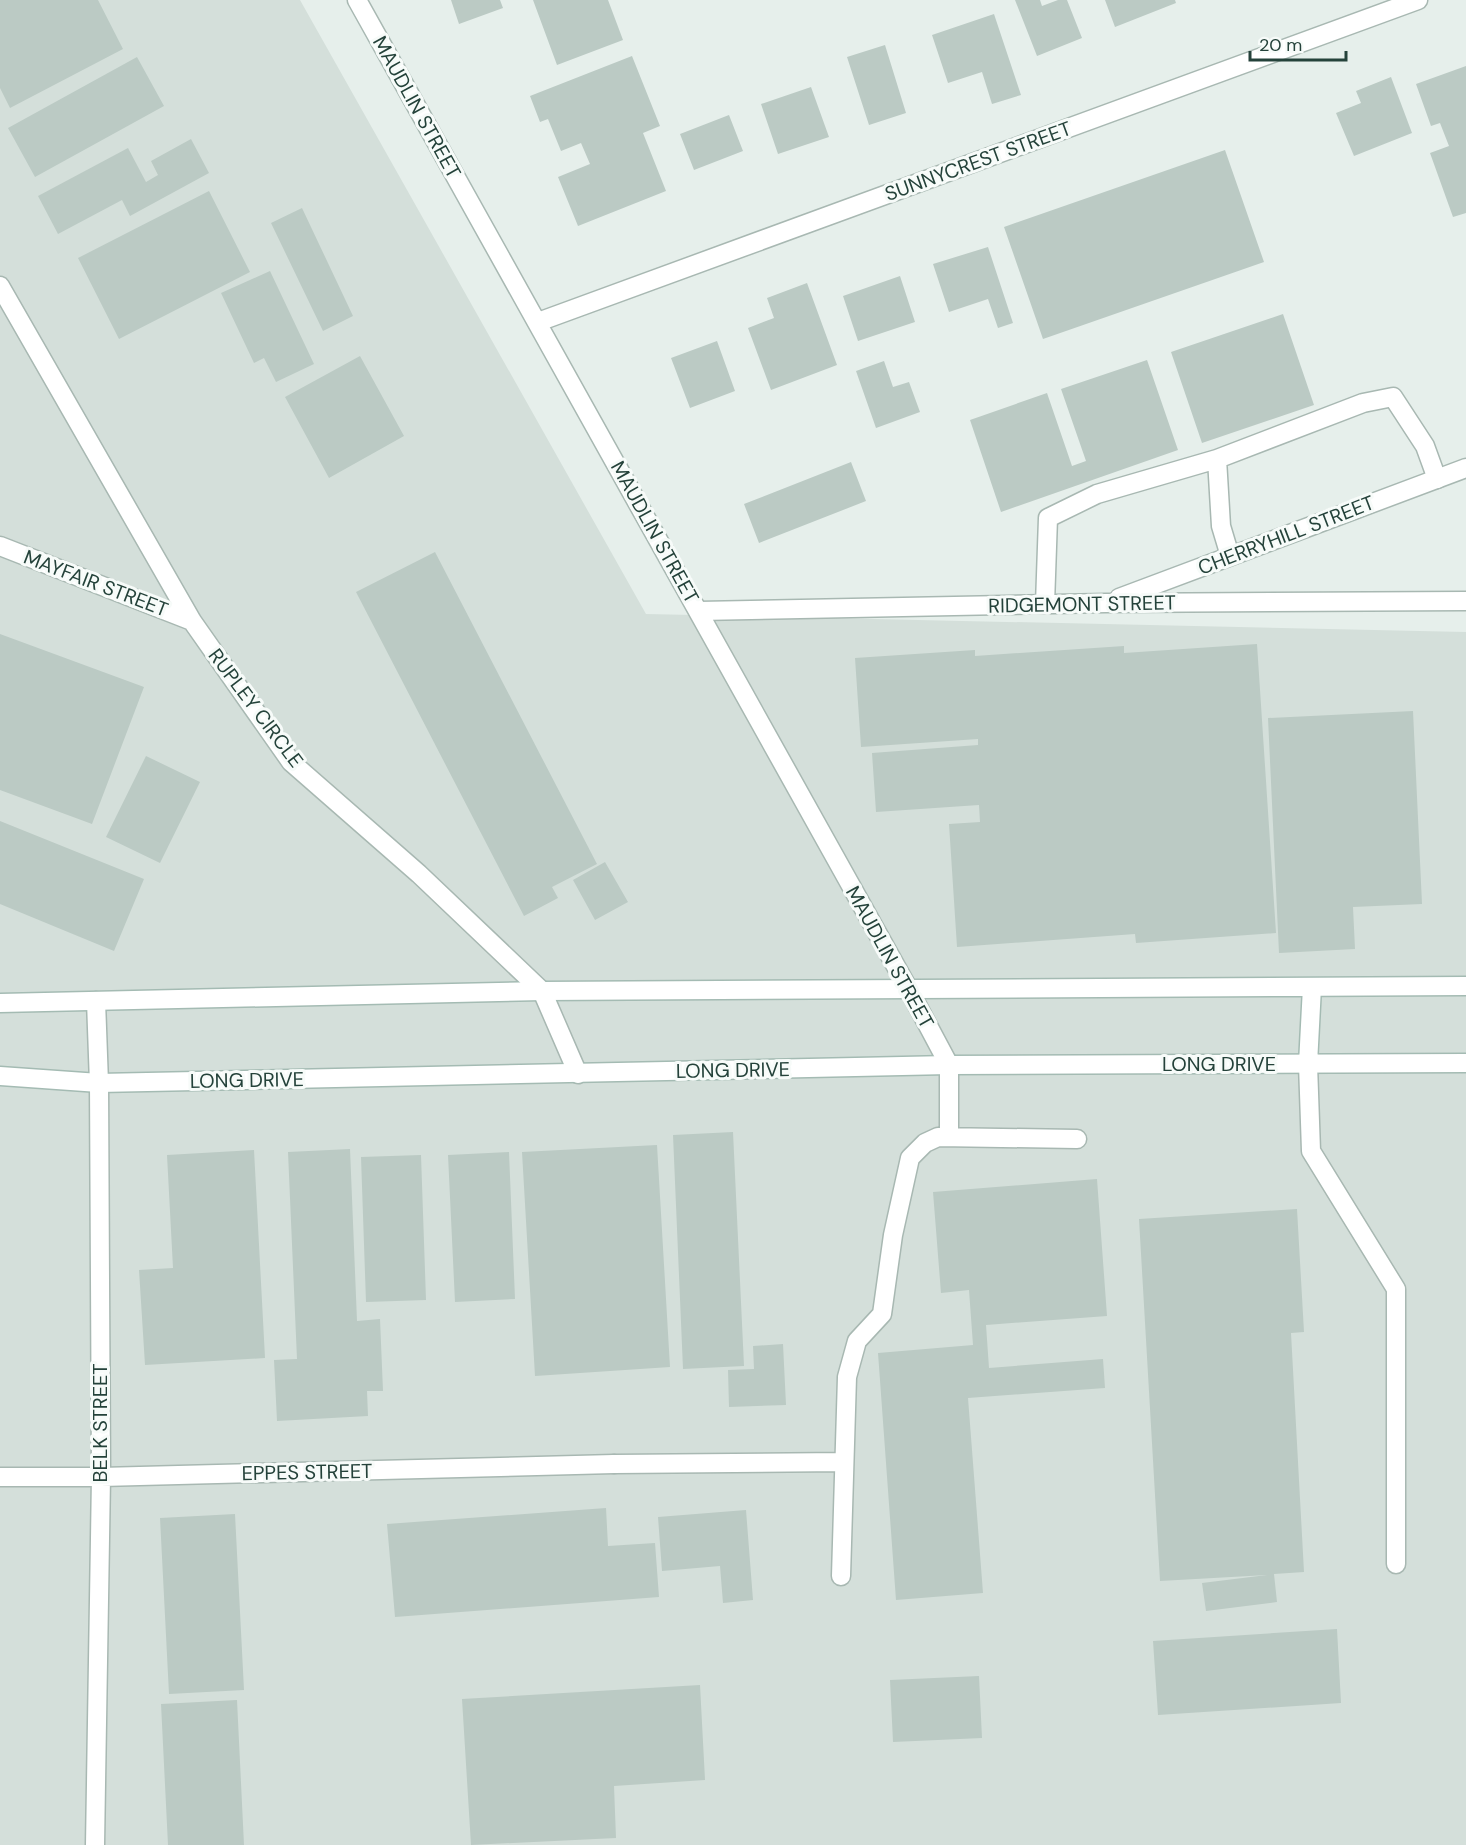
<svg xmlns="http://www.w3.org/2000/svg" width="1466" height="1845" font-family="'DM Sans',sans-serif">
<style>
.built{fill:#d4dfda}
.building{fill:#bbcac4}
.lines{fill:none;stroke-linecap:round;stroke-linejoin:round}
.lane-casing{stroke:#a8b8b2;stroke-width:21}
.street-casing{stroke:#a8b8b2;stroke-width:21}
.secondary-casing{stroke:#a4bbb3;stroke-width:21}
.lane{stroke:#fff;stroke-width:18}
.street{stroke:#fff;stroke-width:18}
.secondary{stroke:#fff;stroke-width:18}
.labels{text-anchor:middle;stroke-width:6;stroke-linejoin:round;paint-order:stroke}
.street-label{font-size:20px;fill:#24423a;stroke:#f7fbf9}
</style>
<rect width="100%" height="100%" fill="#e6efeb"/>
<path class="built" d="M0 0H300L646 614 1466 632V1845H0Z"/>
<path class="building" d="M0 0H98L123 49 10 108 0 88Z
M451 0H500L503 8 459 24Z
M533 0H608L623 40 557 65Z
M1015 0H1040L1042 6 1058 0H1067L1082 38 1037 56Z
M1105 0H1175L1176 3 1115 27Z
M994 14 1021 95 992 104 982 72 948 83 932 35Z
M885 45 906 113 869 125 847 57Z
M632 56 660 126 643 133 666 191 578 226 558 177 590 164 581 143 561 151 548 119 540 122 530 96Z
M137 57 164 106 35 177 8 128Z
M1466 66V213L1453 217 1430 153 1449 146 1440 123 1431 126 1416 84Z
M1391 77 1412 133 1354 156 1336 113 1361 103 1356 91Z
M811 87 829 137 778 154 761 104Z
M729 115 743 151 694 170 680 134Z
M191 139 209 173 130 216 122 200 58 234 38 196 128 148 146 182 158 175 151 161Z
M1225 150 1264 262 1043 339 1004 227Z
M209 191 250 272 119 339 78 258Z
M302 208 353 316 323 331 271 223Z
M988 247 1013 323 998 328 988 299 949 312 933 264Z
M270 271 314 364 276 382 264 358 254 363 221 293Z
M900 276 915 322 858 341 843 296Z
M807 283 837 365 771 390 748 328 774 318 767 298Z
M1283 314 1314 405 1202 443 1171 352Z
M717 341 735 391 690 408 671 358Z
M360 356 404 436 329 478 285 397Z
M1147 360 1178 450 1001 512 970 420 1047 393 1072 466 1086 461 1061 389Z
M884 361 893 387 909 382 920 412 876 428 856 371Z
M851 462 866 501 759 543 744 504Z
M435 552 597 864 552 887 558 898 524 916 356 592Z
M0 634 144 687 92 824 0 790Z
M1257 644 1276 933 1136 943 1135 934 957 947 949 824 980 822 979 805 876 812 872 753 978 745V739L861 747 855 658 975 650V656L1124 646V653Z
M1413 711 1422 904 1353 907 1355 949 1279 953 1268 718Z
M146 756 200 782 160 863 106 837Z
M0 821 144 879 114 951 0 904Z
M605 862 628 902 595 920 573 880Z
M733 1132 744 1366 683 1369 673 1135Z
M657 1145 670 1367 535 1376 522 1152Z
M350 1149 357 1321 380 1319 383 1391H367L368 1416 277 1421 274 1360 297 1359 288 1152Z
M254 1150 265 1358 145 1365 139 1270 173 1268 167 1155Z
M509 1152 515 1299 455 1302 448 1155Z
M421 1155 426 1300 366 1302 361 1157Z
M1097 1179 1107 1316 986 1325 989 1368 1103 1359 1105 1388 968 1398 983 1593 896 1600 878 1353 973 1345 969 1290 941 1293 933 1192Z
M1297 1209 1304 1332 1291 1333 1304 1572 1274 1574 1277 1602 1206 1611 1202 1583 1267 1575 1160 1581 1139 1219Z
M783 1344 786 1405 729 1407 728 1370 754 1369 753 1346Z
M606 1508 608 1546 655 1543 659 1597 395 1617 387 1524Z
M746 1510 753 1600 723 1603 720 1566 662 1571 658 1517Z
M235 1514 244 1690 169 1694 160 1518Z
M1337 1629 1341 1703 1158 1715 1153 1641Z
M979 1676 982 1738 893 1742 890 1680Z
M700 1685 705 1780 614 1786 616 1838 471 1845 462 1699Z
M237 1700 244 1845H168L161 1704Z"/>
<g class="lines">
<g class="lane-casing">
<path id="lane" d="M1230 556 1221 526 1217 459 1363 403 1393 397 1425 446 1437 479
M1045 604 1048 518 1097 494 1217 459
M1308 1064 1311 1151 1396 1289V1564
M949 1065V1137
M614 1464 844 1462
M841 1576 847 1377 857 1341 882 1314 893 1235 910 1158 925 1143 938 1137 1077 1139"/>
</g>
<g class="street-casing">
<path id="street" d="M357 0 908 988 949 1065
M0 286 192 621 291 762 419 874 542 991 578 1074
M538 322 1418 0
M0 546 192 621
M1119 598 1466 468
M699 611 1106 603 1466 601
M0 1477H101L614 1464
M95 1845 101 1477 99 1083 96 1001"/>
</g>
<g class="secondary-casing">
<path id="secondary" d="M0 1003 542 991 1466 986
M1308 1064 1312 987
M0 1076 99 1083 949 1065 1466 1063"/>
</g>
<use href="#lane" class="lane"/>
<use href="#street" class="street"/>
<use href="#secondary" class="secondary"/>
</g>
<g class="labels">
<g class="street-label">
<text transform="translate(417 107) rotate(61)" y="7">MAUDLIN STREET</text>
<text transform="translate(978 161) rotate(-20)" y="7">SUNNYCREST STREET</text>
<text transform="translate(655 532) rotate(61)" y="7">MAUDLIN STREET</text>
<text transform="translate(1286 535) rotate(-21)" y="7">CHERRYHILL STREET</text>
<text transform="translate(96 583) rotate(21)" y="7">MAYFAIR STREET</text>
<text transform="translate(1082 604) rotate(-1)" y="7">RIDGEMONT STREET</text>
<text transform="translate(256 708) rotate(53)" y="7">RUPLEY CIRCLE</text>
<text transform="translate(890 957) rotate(61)" y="7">MAUDLIN STREET</text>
<text x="1219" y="1071">LONG DRIVE</text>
<text transform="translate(733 1070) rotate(-1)" y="7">LONG DRIVE</text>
<text transform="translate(247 1080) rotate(-1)" y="7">LONG DRIVE</text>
<text transform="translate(100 1423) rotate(-90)" y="7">BELK STREET</text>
<text transform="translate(307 1472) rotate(-1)" y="7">EPPES STREET</text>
</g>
</g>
<path d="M1250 51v9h96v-9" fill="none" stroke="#24423a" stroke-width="3"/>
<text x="1259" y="51" font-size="18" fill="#24423a" stroke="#f7fbf9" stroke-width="4.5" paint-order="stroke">20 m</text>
</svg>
